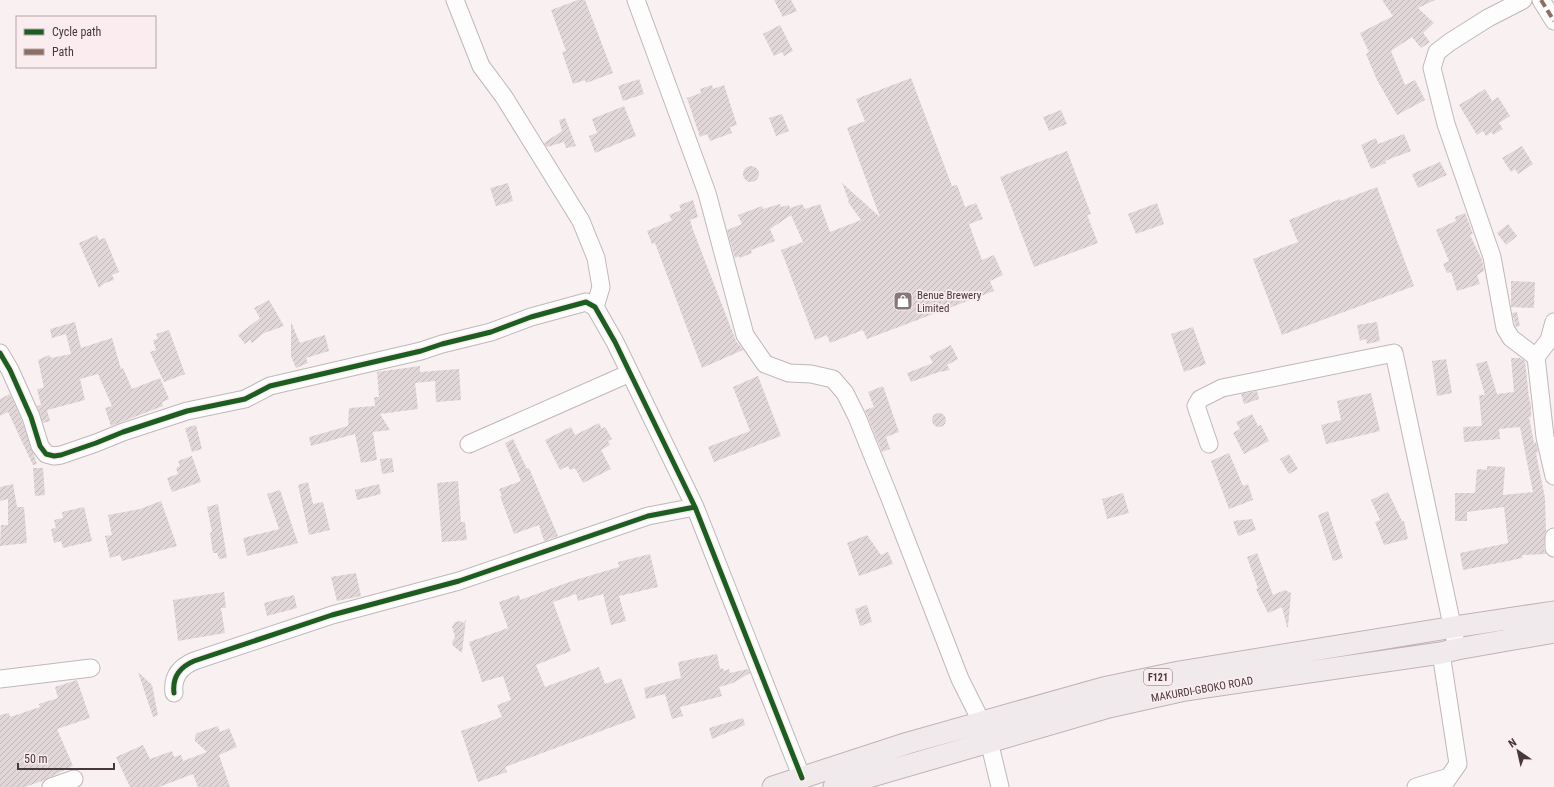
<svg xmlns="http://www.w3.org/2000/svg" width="1554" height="787" font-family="'Roboto Condensed',sans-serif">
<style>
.building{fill:url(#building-hatch)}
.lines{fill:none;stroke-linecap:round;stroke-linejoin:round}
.minor-casing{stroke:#c1b7b9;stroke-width:19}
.major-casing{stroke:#c1b2b6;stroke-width:23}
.minor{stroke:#fefdfd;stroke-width:17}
.major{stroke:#f1eaec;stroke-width:21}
.quiet{stroke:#8d6e63;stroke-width:4;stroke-dasharray:8 4;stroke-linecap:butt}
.cycleway-casing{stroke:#fbecef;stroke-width:8}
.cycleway{stroke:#1b5e20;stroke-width:5}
.labels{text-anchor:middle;stroke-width:3.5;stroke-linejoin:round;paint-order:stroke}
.shield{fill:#fbecef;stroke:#7c6e71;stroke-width:1}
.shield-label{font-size:10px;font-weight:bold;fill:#46383b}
.poi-label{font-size:11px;fill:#46383b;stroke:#fbecef;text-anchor:start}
.street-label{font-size:11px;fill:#46383b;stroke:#fbecef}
</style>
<defs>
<pattern id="building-hatch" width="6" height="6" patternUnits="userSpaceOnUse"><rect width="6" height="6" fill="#e1d6d8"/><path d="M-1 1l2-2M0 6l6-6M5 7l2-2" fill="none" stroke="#c2b8ba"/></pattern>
</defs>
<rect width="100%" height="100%" fill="#f8f0f1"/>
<path class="building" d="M578 0H585L613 73 586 83 585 80 573 84 562 52 566 51 551 10Z
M774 0H791L797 11 783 17Z
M1382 0H1435L1418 8 1434 23 1423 33 1430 42 1421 48 1412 37 1391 51 1405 85 1415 80 1425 100 1397 115 1377 80 1366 54 1369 52 1360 33 1393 16Z
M780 25 793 51 784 56 782 52 774 56 763 34Z
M911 78 952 186 957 185 965 207 976 203 983 219 969 224 982 260 994 255 1003 275 990 281 994 291 867 339 863 330 830 343 827 335 815 340 781 250 803 242 791 215 770 229 775 241 751 250 752 253 740 258 739 256 735 258 727 230 742 224 738 215 762 206 763 209 780 204 781 207 789 205 790 208 802 204 805 209 820 204 830 232 861 220 848 202 849 201 842 183 880 217 847 128 865 121 856 99Z
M639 79 644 94 623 101 618 86Z
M712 85 713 89 724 85 737 125 730 127 732 133 710 141 707 134 700 137 687 98 701 93 700 89Z
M1485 89 1492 101 1498 97 1510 116 1499 123 1503 129 1493 135 1492 132 1486 136 1483 131 1477 135 1459 105Z
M624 106 636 136 595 153 589 136 597 133 592 119Z
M1061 110 1067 124 1049 131 1043 117Z
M782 114 789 131 776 136 769 118Z
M565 118 576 146 566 148 564 142 547 147 544 143 562 131 559 120Z
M1404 134 1411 151 1385 161 1386 163 1371 169 1361 145 1376 138 1378 144Z
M1522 146 1533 164 1518 174 1515 169 1511 172 1502 158Z
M1067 151 1091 214 1087 215 1098 243 1034 267 1000 177Z
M1440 162 1447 175 1418 188 1412 174Z
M743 174a8 8 0 1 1 16 0a8 8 0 1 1-16 0Z
M508 183 513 201 496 206 490 188Z
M1377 187 1414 286 1282 335 1253 259 1298 242 1289 220 1340 199V201Z
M693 200 698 217 690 220 693 230 736 341 743 350 702 368 655 243 652 244 647 231 672 220 669 215 681 210 679 205Z
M1157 203 1164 224 1136 234 1128 214Z
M1465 213 1473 234 1470 235 1482 260 1484 271 1477 275 1480 284 1457 291 1451 272 1447 273 1443 264 1449 261 1436 230 1456 221 1455 217Z
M1508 224 1517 236 1506 245 1497 233Z
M97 235 99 240 105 238 119 272 112 275 114 280 105 283 99 288 79 243Z
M1511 281 1535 282 1534 308 1511 307Z
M269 300 284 326 264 333 252 343 250 340 245 344 238 335 260 318 254 308Z
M1517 312 1520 326 1516 327 1512 313Z
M75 322 81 348 112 338 121 369 123 368 132 389 160 378 169 399 162 402 163 406 111 426 105 408 112 406 98 374 80 379 85 400 47 410 50 421 43 423 37 406 41 405 37 389 44 388 38 360 49 355 51 358 71 354 66 334 52 338 50 329Z
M291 322 300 343 325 335 329 351 306 358 308 363 296 368 291 356Z
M1377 322 1380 341 1367 344 1366 339 1360 341 1357 325Z
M1193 327 1206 364 1184 372 1171 334Z
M169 330 185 374 164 382 150 352 156 350 153 340 158 339 156 334Z
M951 345 958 359 947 365 950 370 939 372 911 382 907 373 933 363 929 356Z
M1511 358H1520L1525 361 1529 398 1531 406V417H1529L1534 443 1536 442 1538 452 1536 453 1545 498 1546 531 1544 548 1546 554 1522 555 1523 558 1463 570 1460 553 1508 543 1504 507 1467 512V521H1455V493H1475L1477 469 1487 470V466L1505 467 1503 495 1533 492 1520 427 1499 429 1500 439 1464 442 1463 427 1482 426 1479 395H1485L1476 364 1487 361 1497 394 1514 392Z
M1446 359 1452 393 1437 396 1432 361Z
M420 366V372L459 369 461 400 436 402 435 381 415 383 418 409 380 414 390 430 373 432 377 460 361 463 355 434 311 446 309 437 348 426 349 408 375 406 374 397H379L377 372Z
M758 376 781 436 714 462 708 447 750 431 733 387Z
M883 386 899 432 886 437 890 449 882 452 865 410 874 407 868 392Z
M1257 391 1259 399 1244 404 1241 394Z
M1371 393 1380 431 1326 444 1321 425 1341 420 1337 401Z
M10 394 22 421 37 464 33 465 8 412 0 416V399Z
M932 420a7 7 0 1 1 14 0a7 7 0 1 1-14 0Z
M1252 414 1258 426 1261 425 1269 441 1244 454 1233 433 1240 429 1236 422Z
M599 423 602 429 605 427 612 439 608 441 610 445 601 450 611 469 583 483 575 468 570 470 568 466 560 470 545 440 571 427 575 435Z
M196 425 202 449 192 452 185 428Z
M513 439 527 469 529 468 558 536 544 541 539 525 514 534 500 496H502L499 489 521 481 505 443Z
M1229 453 1243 486 1248 484 1253 500 1229 509 1211 461Z
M1289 454 1298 469 1289 474 1280 459Z
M192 456 201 482 172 492 167 478 178 474 176 468 180 466 178 461Z
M392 458 394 472 382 474 380 459Z
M33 468H43L45 495 35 496Z
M458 481 461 522H465L467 540 442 542 437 483Z
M308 482 313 504 323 502 330 530 309 535 298 485Z
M13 484 17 507H24L27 543 0 546 1 525H8V499L0 501V487Z
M379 484 381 494 357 500 355 490Z
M280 490 298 543 247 556 243 538 279 529 267 494Z
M1388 492 1402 521H1404L1408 539 1384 545 1375 522 1380 520 1371 500Z
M1123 493 1129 513 1107 519 1102 499Z
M161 501 177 546 122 561 120 555 110 558 105 536 112 535 108 515 140 509Z
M218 504 227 558 219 559 217 553H213L210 533 212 532 207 507Z
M84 507 92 541 63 548 61 541 54 543 51 529 56 528 54 520 63 518 62 512Z
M1328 511 1343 558 1333 561 1318 515Z
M1252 519 1256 530 1238 536 1233 521Z
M867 535 881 555 888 552 893 564 859 576 847 543Z
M1257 553 1273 595 1285 590 1291 593 1288 627H1287L1282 607 1268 613 1256 589 1258 588 1247 557Z
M650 554 658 587 619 596 626 621 611 625 603 594 578 601 576 594 553 602 571 651 536 665 545 687 599 667 605 684 621 678 636 718 505 767 507 772 478 782 461 731 502 717 497 705 511 700 503 676 482 682 469 642 508 628 499 602 519 595 520 600 572 581 619 567 618 562Z
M356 573 361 596 337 601 331 577Z
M224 592 226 608H221L225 633 178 641 173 600Z
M294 595 297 608 267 616 264 603Z
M867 605 872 622 860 626 855 609Z
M466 619 462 652V653L453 646 452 642 455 637 452 627 455 622 460 621 464 623Z
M717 654 720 669 723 668 724 671 729 669 730 673 748 669 750 673 733 683 719 687 722 696 680 707 683 716 672 719 665 694 646 699 644 688 681 678 678 662Z
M138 672 152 685 158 715 153 717Z
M77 680 90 718 57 729 73 766 42 781 25 787H0V715L9 713 10 717 40 707 39 704 58 698 55 687Z
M743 718 745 725 712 739 709 728Z
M218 726 220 732 229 728 237 747 219 755 230 787H198L193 774 159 787H130L116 757 143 745 150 759 172 751 174 757 181 755 183 761 207 752 195 741V736L197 733Z"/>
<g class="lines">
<g class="minor-casing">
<path id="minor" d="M455 0 481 66 504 97 581 221 596 258 601 287 595 307
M636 0 707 193 745 335 765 364 789 373 811 374 833 379 845 393 857 417 889 496 960 679 981 721 989 741 1000 787
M1523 0 1488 18 1450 42 1437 52 1432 68 1446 124 1492 257 1505 328 1511 338 1536 357 1545 437 1554 476
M1541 0 1554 21
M0 353 10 370 31 417 40 446 46 454 54 456 61 455 96 443 123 432 187 411 245 399 270 386 421 351 442 344 491 332 531 317 586 302 595 307 615 342 695 507 802 778
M1536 357 1549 340 1554 322
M469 444 630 373
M1209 444 1196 406 1200 399 1222 388 1394 353 1455 639
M1554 537V548
M1441 653 1458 764 1442 787
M0 679 91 668
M174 693C172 677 180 667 194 661L332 615 459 581 648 516 695 507
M51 787 74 779
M1416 787 1449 777"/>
</g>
<g class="major-casing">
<path id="major" d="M773 787 908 743 1103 688 1179 672 1454 627 1554 612
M834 787 1109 707 1185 690 1441 653 1457 649 1554 632"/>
</g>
<use href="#minor" class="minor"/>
<use href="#major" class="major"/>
<path class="quiet" d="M1541 0 1554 21"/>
<g class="cycleway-casing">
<path id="cycleway" d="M0 353 10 370 31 417 40 446 46 454 54 456 61 455 96 443 123 432 187 411 245 399 270 386 421 351 442 344 491 332 531 317 586 302 595 307 615 342 695 507 802 778
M174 693C172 677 180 667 194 661L332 615 459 581 648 516 695 507"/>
</g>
<use href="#cycleway" class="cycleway"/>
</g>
<defs>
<g id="shop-square" transform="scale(1)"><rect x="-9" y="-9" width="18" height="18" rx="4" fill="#84787b" stroke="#fbecef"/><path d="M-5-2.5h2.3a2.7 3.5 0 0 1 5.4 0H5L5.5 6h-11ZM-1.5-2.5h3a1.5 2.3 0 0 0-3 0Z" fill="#fff"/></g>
</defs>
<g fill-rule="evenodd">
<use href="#shop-square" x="903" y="301"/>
</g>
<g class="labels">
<rect class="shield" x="1144" y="669" width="28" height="16" rx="3"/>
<g class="shield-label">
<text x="1158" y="681">F121</text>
</g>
<g class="poi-label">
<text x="917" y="299">Benue Brewery<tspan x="917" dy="13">Limited</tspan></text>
</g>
<g class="street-label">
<text transform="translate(1202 689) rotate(-10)" y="4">MAKURDI-GBOKO ROAD</text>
</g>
</g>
<rect x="16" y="16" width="140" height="52" fill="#fbecef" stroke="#b3a4a7"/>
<rect x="24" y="29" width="20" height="6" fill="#1b5e20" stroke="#b3a4a7"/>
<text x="52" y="36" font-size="12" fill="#46383b">Cycle path</text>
<rect x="24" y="49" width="20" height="6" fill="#8d6e63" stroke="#b3a4a7"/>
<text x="52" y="56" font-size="12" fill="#46383b">Path</text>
<g transform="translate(1518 751) rotate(326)" stroke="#fbecef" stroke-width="3" paint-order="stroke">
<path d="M0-3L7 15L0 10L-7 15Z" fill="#46383b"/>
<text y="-6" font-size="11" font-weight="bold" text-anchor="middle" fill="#46383b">N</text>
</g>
<path d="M18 763v6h96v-6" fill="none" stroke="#46383b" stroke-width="2"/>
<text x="24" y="763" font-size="12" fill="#46383b" stroke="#fbecef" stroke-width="3" paint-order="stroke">50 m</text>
</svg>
